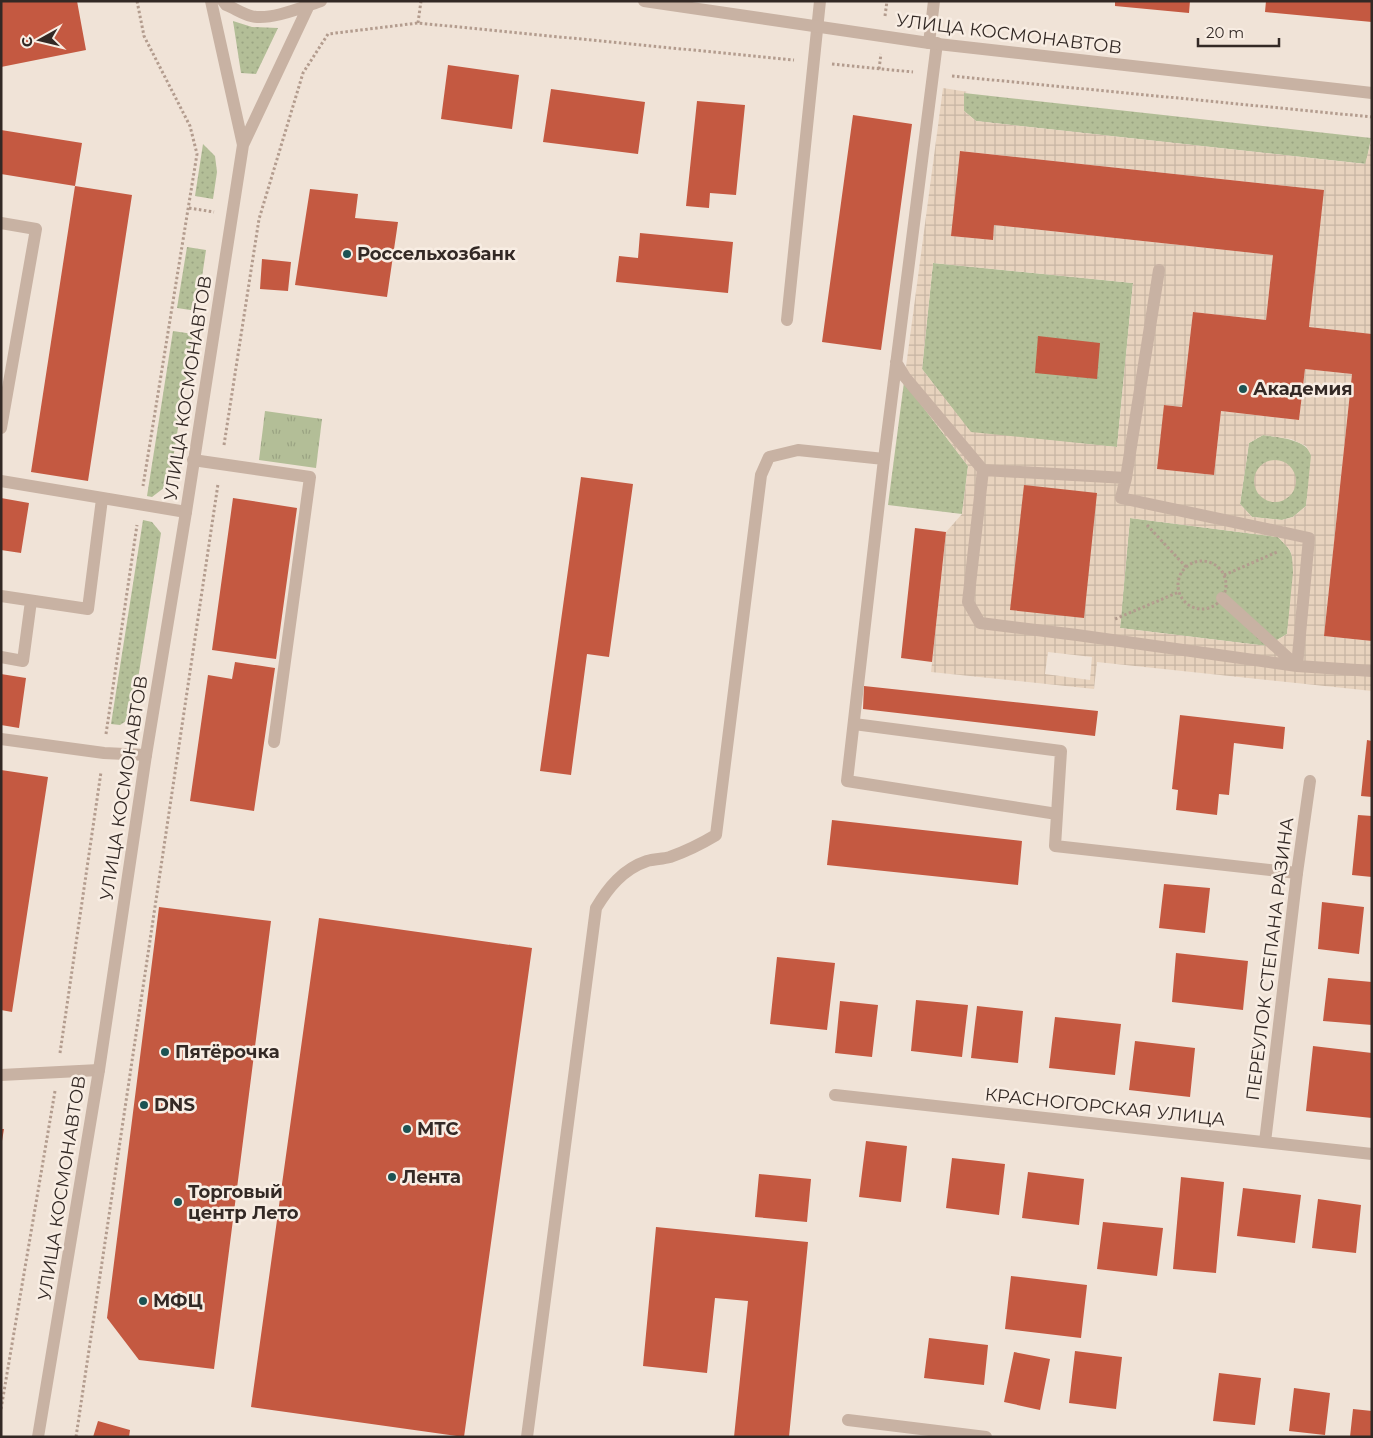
<svg xmlns="http://www.w3.org/2000/svg" width="1373" height="1438" font-family="Montserrat,sans-serif">
<style>
.grass{fill:url(#grass-dots)}
.park{fill:url(#park-tufts)}
.plaza{fill:url(#plaza-grid);fill-rule:evenodd}
.building{fill:#c45941}
.lines{fill:none;stroke-linecap:round;stroke-linejoin:round}
.path{stroke:#b39c8e;stroke-width:3;stroke-dasharray:2.5 2.5;stroke-linecap:butt}
.service{stroke:#c8b2a3;stroke-width:12}
.minor{stroke:#c8b2a3;stroke-width:12}
.tertiary{stroke:#c8b2a3;stroke-width:12}
.poi-dot{fill:#1c5353;stroke:#f8ede3;stroke-width:2}
.labels{text-anchor:middle;stroke-width:5;stroke-linejoin:round;paint-order:stroke}
.street-label{font-size:18px;fill:#332925;stroke:#f8ede3}
.poi-label{font-size:18px;font-weight:bold;fill:#332925;stroke:#f8ede3;text-anchor:start}
</style>
<defs>
<pattern id="grass-dots" width="8" height="8" patternUnits="userSpaceOnUse" patternTransform="scale(1.25)"><rect width="8" height="8" fill="#b3be97"/><path d="M2 2h.1M6 6h.1" fill="none" stroke="#9aa382" stroke-width="1.8" stroke-linecap="round"/></pattern>
<pattern id="park-tufts" width="24" height="20" patternUnits="userSpaceOnUse" patternTransform="scale(1.25)"><rect width="24" height="20" fill="#b3be97"/><path d="M3 7l-1-3M5 7V3M7 7l1-3M15 17l-1-3M17 17v-4M19 17l1-3" fill="none" stroke="#9aa382"/></pattern>
<pattern id="plaza-grid" width="8" height="8" patternUnits="userSpaceOnUse" patternTransform="scale(1.25)"><rect width="8" height="8" fill="#e8d3be"/><path d="M0 4h8M4 0v8" fill="none" stroke="#c7b5a3"/></pattern>
</defs>
<rect width="100%" height="100%" fill="#f0e3d7"/>
<path class="grass" d="M233 21 252 27 278 28 256 74 241 73Z
M964 93 1371 138 1366 164 976 121 964 111Z
M203 144 215 156 217 172 213 199 195 196Z
M187 247 206 250 197 311 177 308Z
M933 263 1133 283 1117 447 971 433 922 369Z
M173 331 193 334 169 484 152 497 147 496Z
M904 382 968 466 962 514 888 505Z
M1263 435C1277 437 1307 439 1311 455 1313 461 1307 497 1306 506L1293 517 1282 520 1252 517 1240 504 1249 443Z
M1130 518 1278 537C1283 542 1290 548 1292 556 1297 574 1289 614 1287 634L1267 646 1120 628Z
M143 520 152 522 161 533 132 717 120 725 111 724Z"/>
<path class="park" d="M265 411 322 419 316 468 259 460Z"/>
<path class="plaza" d="M943 88 968 92 964 93V111L976 121 1365 164 1372 138V334L1309 327 1323 190 961 151 952 236 992 240 994 225 1273 255 1266 320 1193 312 1182 407 1165 405 1158 469 1214 475 1221 411 1299 420 1305 369 1352 374 1324 636 1372 641V691L1097 662 1094 689 931 672 946 532 962 514 968 466 904 382ZM933 263 1133 283 1117 447 971 432 922 369ZM1263 435 1291 439 1306 446 1311 455 1306 506 1293 517 1282 520 1252 517 1240 504 1249 443ZM1130 518 1278 537 1290 550 1292 557 1293 572 1287 634 1267 646 1120 628ZM1048 652 1092 657 1090 680 1045 674Z
M1254 481a21 21 0 1 1 42 0a21 21 0 1 1-42 0Z"/>
<path class="building" d="M1 1H77L86 50 1 67Z
M1115 1H1190L1189 13 1115 6Z
M1266 1H1372V22L1265 12Z
M448 65 519 75 512 129 441 119Z
M551 89 645 102 638 154 543 142Z
M697 101 745 105 736 195 710 193 709 208 686 206Z
M853 115 912 124 881 350 822 342Z
M1 130 82 143 75 186 1 174Z
M960 151 1324 190 1309 327 1372 334V641L1324 636 1352 374 1305 369 1299 420 1221 411 1214 475 1157 469 1164 405 1182 407 1193 312 1266 320 1273 255 994 225 993 240 951 236Z
M75 186 132 195 88 481 31 472Z
M310 189 358 194 355 218 398 222 387 297 295 285Z
M640 233 733 242 728 293 616 282 619 256 638 258Z
M262 259 291 262 288 291 260 289Z
M1038 336 1100 343 1097 379 1035 373Z
M581 477 633 484 609 657 587 654 571 775 540 771Z
M1024 485 1097 493 1084 618 1010 610Z
M1 498 29 503 21 553 1 550Z
M233 498 297 508 276 659 212 650Z
M915 528 946 532 932 662 901 658Z
M235 662 275 668 254 811 190 801 208 675 232 679Z
M1 674 26 678 19 728 1 725Z
M864 686 1098 711 1095 736 863 709Z
M1180 715 1285 727 1283 749 1234 743 1229 795 1219 794 1217 815 1176 810 1178 790 1172 789Z
M1367 740 1372 741V797L1361 796Z
M1 770 48 777 12 1012 1 1010Z
M1358 815 1372 816V877L1352 875Z
M832 820 1022 841 1018 885 827 865Z
M1164 884 1210 888 1205 933 1159 928Z
M1322 902 1364 907 1359 954 1318 949Z
M159 907 271 921 214 1369 139 1360 107 1318Z
M319 918 532 948 464 1437 251 1407Z
M1176 953 1248 961 1243 1010 1172 1002Z
M777 957 835 963 827 1030 770 1024Z
M1328 978 1372 982V1025L1323 1021Z
M916 1000 968 1005 962 1057 911 1051Z
M840 1001 878 1005 872 1057 835 1053Z
M977 1006 1023 1011 1018 1063 971 1058Z
M1055 1017 1121 1024 1115 1075 1049 1068Z
M1135 1041 1195 1048 1190 1097 1129 1090Z
M1313 1046 1372 1053V1118L1306 1111Z
M1 1129H4L2 1141H1Z
M866 1141 907 1146 901 1202 859 1197Z
M952 1158 1005 1164 999 1215 946 1208Z
M1028 1172 1084 1179 1079 1225 1022 1218Z
M759 1174 811 1179 807 1222 755 1217Z
M1181 1177 1224 1182 1216 1273 1173 1269Z
M1243 1188 1301 1195 1295 1243 1237 1236Z
M1318 1199 1361 1205 1356 1253 1312 1248Z
M1103 1222 1163 1228 1157 1276 1097 1269Z
M656 1227 808 1242 789 1437H734L748 1301 715 1298 707 1373 643 1366Z
M1011 1276 1087 1285 1081 1338 1005 1329Z
M929 1338 988 1345 984 1385 924 1378Z
M1075 1351 1122 1357 1116 1409 1069 1403Z
M1014 1352 1050 1359 1040 1410 1004 1402Z
M1219 1373 1261 1378 1255 1425 1213 1421Z
M1294 1388 1330 1393 1325 1435 1289 1431Z
M1353 1409 1372 1411V1437H1350Z
M98 1421 130 1430 129 1437H93Z"/>
<g class="lines">
<path class="path" d="M137 1 144 36 190 126 197 154 143 486
M885 16 887 1
M418 23 421 1
M832 64 913 72
M879 69 881 54
M952 76 1372 117
M189 208 214 212
M224 445 259 219 303 73 328 34 418 23 794 60
M1147 525 1186 567
M1178 585a24 24 0 1 1 48 0a24 24 0 1 1-48 0Z
M1224 575 1277 552
M1115 619 1179 592
M106 734 137 525
M60 1053 101 772
M1 1409 55 1091
M76 1437 218 484"/>
<path class="service" d="M929 43 934 1
M937 43 884 459 847 781 1057 814
M1 223 36 229 1 428
M1159 270 1126 478 1121 498 1309 538 1297 666 1222 598
M787 320 820 1
M896 362 905 377 983 470
M193 460 310 477 274 742
M1126 478 983 470 968 602 980 623 1077 635 1297 666 1372 671
M1 481 186 512
M1 596 88 609 102 499
M1 657 23 661 31 601
M854 724 1061 751 1055 846 1297 873
M1 739 104 753 146 755
M527 1437 596 908C608 888 623 869 647 861 654 859 663 859 670 857 687 851 701 844 716 835L761 475 769 457 798 450 884 459"/>
<path class="minor" d="M644 1 929 43 1372 93
M1 1075 99 1070
M835 1095 1372 1154
M1265 1142 1297 873 1310 781
M848 1420 986 1437"/>
<path class="tertiary" d="M211 1 243 145
M223 1 226 5C234 8 243 14 251 16 270 21 303 7 321 1
M38 1437 99 1070 146 755 186 512 243 145 309 5"/>
</g>
<g class="poi-dot">
<circle cx="347" cy="254" r="5"/>
<circle cx="1243" cy="389" r="5"/>
<circle cx="165" cy="1052" r="5"/>
<circle cx="144" cy="1105" r="5"/>
<circle cx="407" cy="1129" r="5"/>
<circle cx="392" cy="1177" r="5"/>
<circle cx="178" cy="1202" r="5"/>
<circle cx="143" cy="1301" r="5"/>
</g>
<g class="labels">
<g class="street-label">
<text transform="translate(1009 34) rotate(7)" y="6">УЛИЦА КОСМОНАВТОВ</text>
<text transform="translate(188 388) rotate(-81)" y="6">УЛИЦА КОСМОНАВТОВ</text>
<text transform="translate(124 788) rotate(-81)" y="6">УЛИЦА КОСМОНАВТОВ</text>
<text transform="translate(1270 959) rotate(-83)" y="6">ПЕРЕУЛОК СТЕПАНА РАЗИНА</text>
<text transform="translate(1105 1107) rotate(6)" y="6">КРАСНОГОРСКАЯ УЛИЦА</text>
<text transform="translate(62 1188) rotate(-81)" y="6">УЛИЦА КОСМОНАВТОВ</text>
</g>
<g class="poi-label">
<text x="357" y="260">Россельхозбанк</text>
<text x="1253" y="395">Академия</text>
<text x="175" y="1058">Пятёрочка</text>
<text x="154" y="1111">DNS</text>
<text x="417" y="1135">МТС</text>
<text x="402" y="1183">Лента</text>
<text x="188" y="1198">Торговый<tspan x="188" dy="21">центр Лето</tspan></text>
<text x="153" y="1307">МФЦ</text>
</g>
</g>
<rect width="1373" height="1438" fill="none" stroke="#332925" stroke-width="5"/>
<g transform="translate(40 40) rotate(262)" stroke="#f8ede3" stroke-width="4" paint-order="stroke">
<path d="M0-4L9 19L0 12L-9 19Z" fill="#332925"/>
<text y="-8" font-size="14" font-weight="bold" text-anchor="middle" fill="#332925">С</text>
</g>
<path d="M1198 38v8h81v-8" fill="none" stroke="#332925" stroke-width="2.5"/>
<text x="1206" y="38" font-size="15" fill="#332925" stroke="#f8ede3" stroke-width="4" paint-order="stroke">20 m</text>
</svg>
